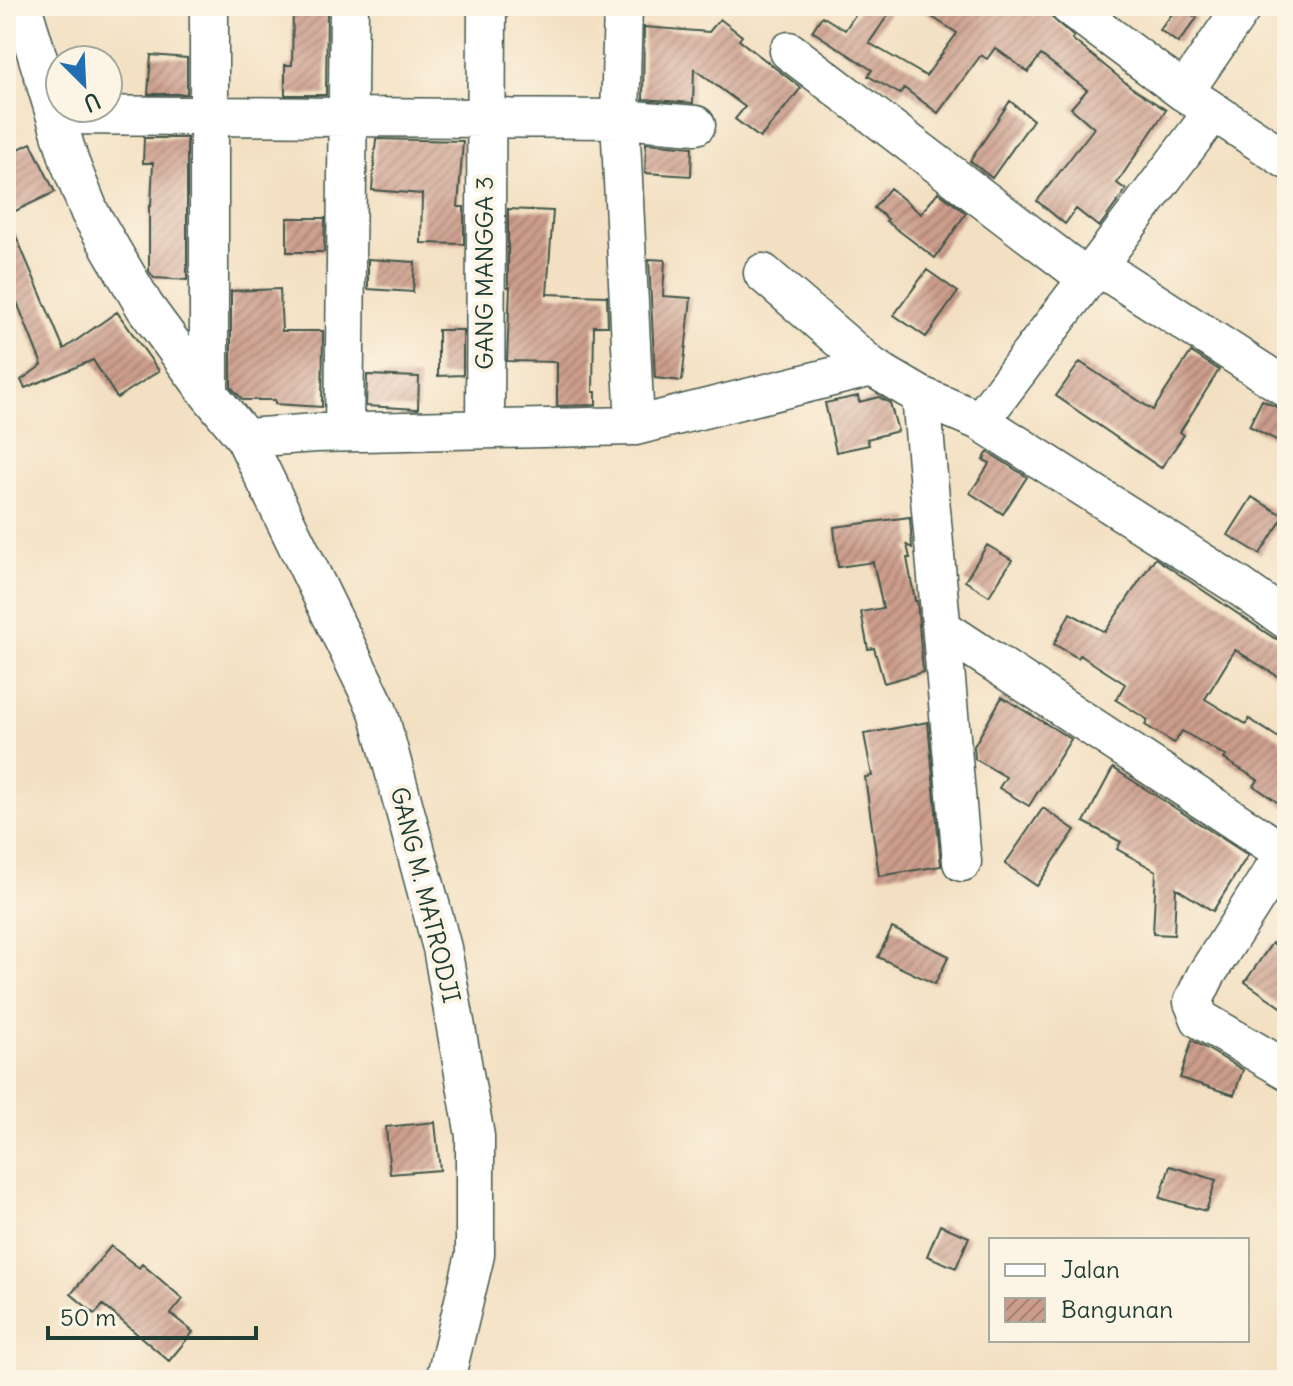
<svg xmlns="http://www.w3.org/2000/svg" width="1293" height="1386" font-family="Delius,sans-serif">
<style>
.building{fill:url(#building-hatch)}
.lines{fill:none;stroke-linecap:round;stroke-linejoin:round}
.minor-casing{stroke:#3f5549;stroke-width:41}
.minor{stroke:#fff;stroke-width:38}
.labels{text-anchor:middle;stroke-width:8;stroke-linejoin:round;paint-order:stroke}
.street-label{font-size:24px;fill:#1f3d34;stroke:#fcf5e5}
</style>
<defs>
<pattern id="building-hatch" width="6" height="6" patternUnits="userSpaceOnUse" patternTransform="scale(2)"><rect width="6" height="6" fill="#cc9d8c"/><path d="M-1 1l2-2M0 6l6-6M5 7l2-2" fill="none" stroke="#a58173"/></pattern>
</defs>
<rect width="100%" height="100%" fill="#fcf5e5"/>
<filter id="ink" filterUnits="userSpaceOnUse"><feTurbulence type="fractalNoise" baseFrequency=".0125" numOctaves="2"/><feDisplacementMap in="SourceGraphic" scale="16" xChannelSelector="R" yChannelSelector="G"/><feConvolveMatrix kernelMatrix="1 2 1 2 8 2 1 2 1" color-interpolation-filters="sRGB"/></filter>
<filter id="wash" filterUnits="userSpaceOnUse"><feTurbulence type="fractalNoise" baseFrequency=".006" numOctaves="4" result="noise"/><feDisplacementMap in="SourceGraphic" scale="32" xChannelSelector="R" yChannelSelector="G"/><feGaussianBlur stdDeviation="1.8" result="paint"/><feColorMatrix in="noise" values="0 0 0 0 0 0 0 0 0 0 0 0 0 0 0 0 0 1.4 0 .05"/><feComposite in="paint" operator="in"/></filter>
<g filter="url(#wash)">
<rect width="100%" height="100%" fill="#f3e0c2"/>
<g id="blocks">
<path class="building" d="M293 6H327L326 95H285V65H292Z
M861 6H894L869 43 926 76 957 33 915 6H1047L1049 15 1074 37 1072 39 1131 87 1166 110 1117 183 1126 190 1099 227 1076 209 1065 224 1037 201 1094 128 1071 108 1087 90 1041 55 1028 72 995 48 987 59 981 55 938 113 904 88 900 94 868 76 872 70 812 31 822 16 845 30Z
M1178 6 1197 18 1178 43 1160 30Z
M720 19 742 36 739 40 801 88 760 138 735 119 745 107 694 69 693 103 643 99 644 27 709 32Z
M151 55 187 58V94H148Z
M1010 101 1033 120 992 178 970 161Z
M144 138H187V280L154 278 149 271V206H151L153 163H143Z
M376 139 463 141 458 207H464V244L421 243 422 194 372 190Z
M31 143 55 192 7 215 64 349 117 312 159 371 117 398 93 360 25 388 21 380 42 365 12 290 6 293V155Z
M646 143 692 147 691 176 645 173Z
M890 188 921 214 938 192 966 213 935 258 886 221 888 219 874 208Z
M508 209 553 211 547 294 607 296 608 326H594L593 392H596V405L557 406V362L507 361 510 287H508Z
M287 218H325L324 252H287Z
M368 259 415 262 413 292 368 289Z
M649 259 665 260 663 296 691 298 682 381 655 378Z
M927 270 958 292 926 337 894 315Z
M280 289 282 331H323L322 407 275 404V400H243L231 387V291Z
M438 330H463V375L438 376Z
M1191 352 1219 370 1180 432 1184 435 1161 468 1056 396 1080 362 1153 410Z
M367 375 419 377 418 409 366 406Z
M858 396 859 402 879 397 890 403 898 431 867 439 869 445 836 452 825 403Z
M1262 400 1287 412V429L1280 442 1249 426Z
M988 452 1027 477 1003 514 970 493 990 463 983 460Z
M1252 497 1284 516 1260 554 1228 535Z
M910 517 912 548 907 545 910 558H907L915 601H917L923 672 884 683 874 648 868 649 861 612 883 608 873 562 838 567 834 527Z
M987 545 1012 560 989 596 965 581Z
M1155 558 1274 638 1287 642V682L1235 650 1205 699 1246 724 1249 719 1287 743V809L1254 786 1258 780 1224 759 1226 756 1182 731 1174 743 1145 725 1148 720 1116 700 1125 684 1080 655 1078 658 1054 644 1070 613 1105 632Z
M1002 697 1071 739 1029 806 999 788 1006 777 975 759 974 746Z
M928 722 941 866 879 876 865 777 872 776 864 734Z
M1113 768 1248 855 1213 911 1176 888 1174 935 1153 934 1156 871 1117 849 1121 842 1084 822Z
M1043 808 1075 830 1037 886 1005 864Z
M892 928 949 956 935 984 878 957Z
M1272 943 1287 953V1011L1245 982Z
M1192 1040 1243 1070 1234 1095 1180 1078Z
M435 1122 440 1170 390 1174 386 1127Z
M1170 1166 1216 1180 1206 1211 1160 1198Z
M940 1225 969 1237 956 1268 927 1256Z
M111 1246 139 1268 142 1264 183 1299 171 1314 193 1332 169 1361 103 1305 95 1314 71 1294Z"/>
</g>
</g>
<g filter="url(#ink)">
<use href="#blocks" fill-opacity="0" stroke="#3f5549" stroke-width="2"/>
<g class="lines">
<g class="minor-casing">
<path id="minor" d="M22 6 70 163 90 213 145 307 209 394 245 438 316 433 635 426 872 367 921 396 962 862
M209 6V394
M623 6 620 119 635 426
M1069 6 1184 92 1287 160
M789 51 1088 279
M1184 92 1243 6
M57 115 620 119 696 125
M1098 266 1287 388
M763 273 872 367
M921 396 980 421 1239 586 1287 620
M980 421 1213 112
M485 429 487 6
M344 432 349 6
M245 438 378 711 442 948 475 1136V1255L445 1380
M942 628 1287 855
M1287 849 1206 975 1193 1002 1200 1019 1287 1070"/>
</g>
<use href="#minor" class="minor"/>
</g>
</g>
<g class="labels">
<g class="street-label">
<text transform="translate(485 273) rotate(-90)" y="8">GANG MANGGA 3</text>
<text transform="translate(425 895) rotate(76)" y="8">GANG M. MATRODJI</text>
</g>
</g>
<rect width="1293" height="1386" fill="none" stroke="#fcf5e5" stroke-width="32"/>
<rect x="989" y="1238" width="260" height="104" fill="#fcf5e5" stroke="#a4ab9e" stroke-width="2"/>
<rect x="1005" y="1264" width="40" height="12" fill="#ffffff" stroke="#a4ab9e" stroke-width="2"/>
<text x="1061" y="1278" font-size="24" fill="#1f3d34">Jalan</text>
<rect x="1005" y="1298" width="40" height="24" fill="url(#building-hatch)" stroke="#a4ab9e" stroke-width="2"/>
<text x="1061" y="1318" font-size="24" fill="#1f3d34">Bangunan</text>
<g transform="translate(84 84) rotate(156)"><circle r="38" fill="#fcf5e5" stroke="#a4ab9e" stroke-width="2"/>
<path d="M0-6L14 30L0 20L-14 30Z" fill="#1f6fb2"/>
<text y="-12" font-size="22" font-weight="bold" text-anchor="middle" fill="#1f3d34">U</text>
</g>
<path d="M48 1326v12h208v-12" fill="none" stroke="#1f3d34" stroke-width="4"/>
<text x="60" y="1326" font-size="24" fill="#1f3d34" stroke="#fcf5e5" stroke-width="6" paint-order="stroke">50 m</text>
</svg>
